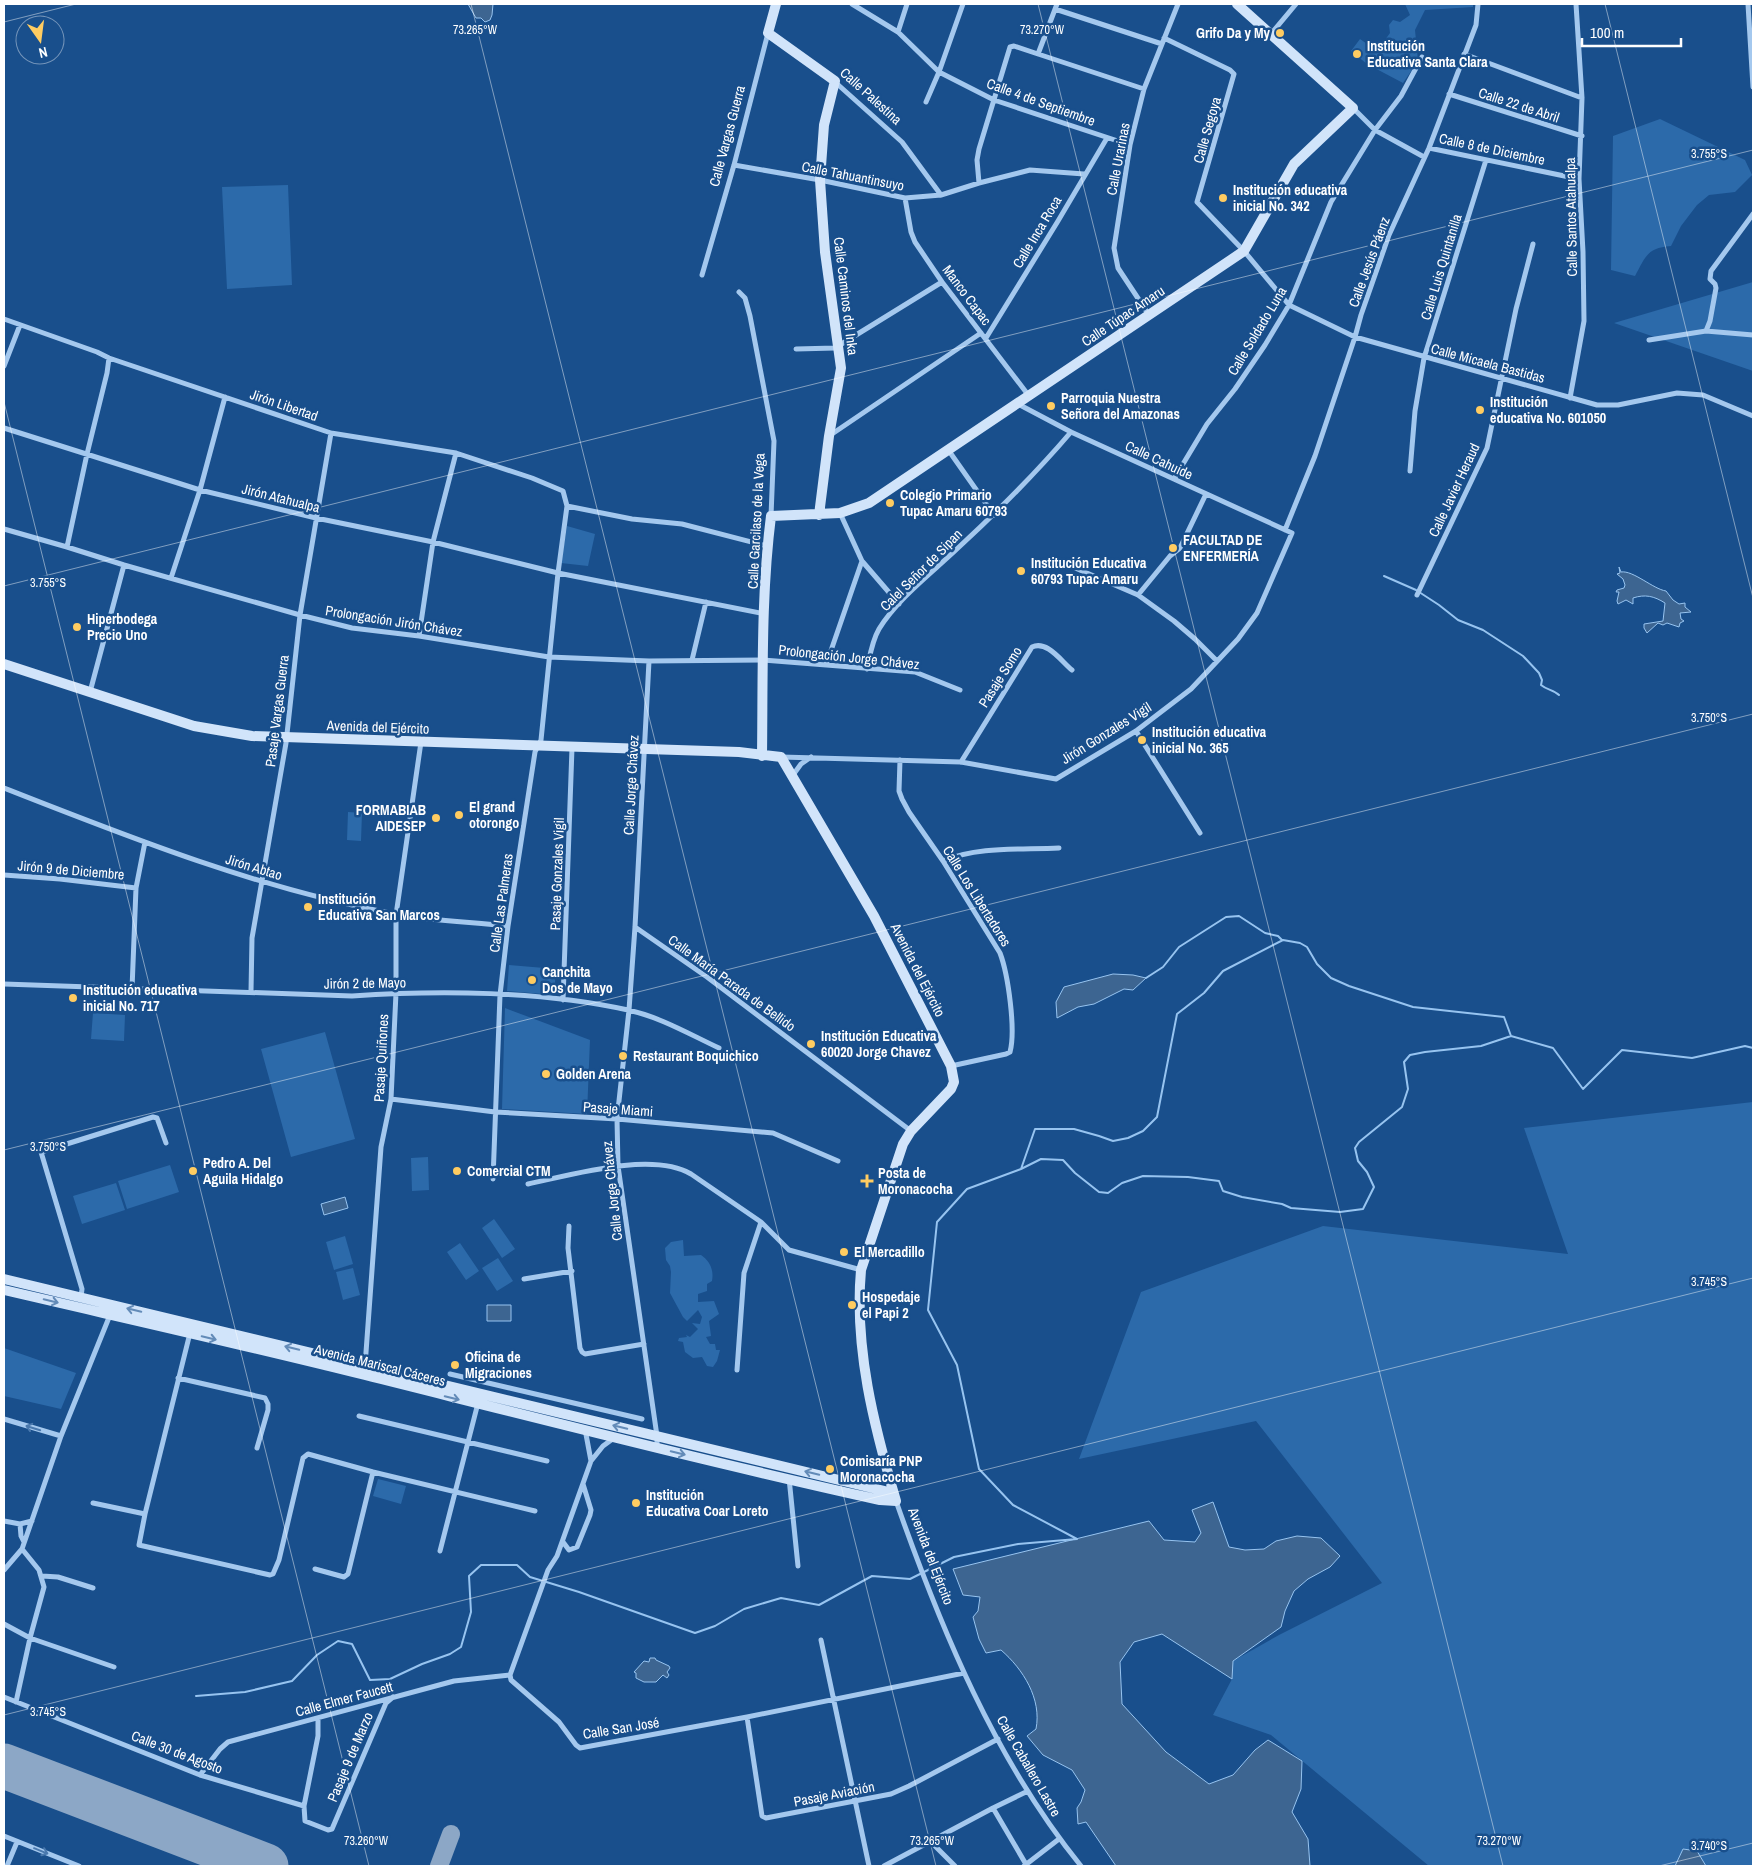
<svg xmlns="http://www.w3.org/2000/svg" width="1757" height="1870" font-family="'Archivo Narrow',sans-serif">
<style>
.green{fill:#2c6aaa}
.water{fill:#3d6591;stroke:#97c4f0}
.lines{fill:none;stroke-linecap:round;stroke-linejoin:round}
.stream{stroke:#97c4f0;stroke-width:2}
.taxiway{stroke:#8ca7c6;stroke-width:18}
.runway{stroke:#8ca7c6;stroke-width:45}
.street{stroke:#a4c8ee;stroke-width:5}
.secondary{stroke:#d1e4fa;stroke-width:10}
.oneway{stroke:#638bb8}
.oneway2{stroke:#4a79ae}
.ticks{fill:none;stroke:#fff;stroke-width:1;stroke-opacity:0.45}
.poi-dot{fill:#ffcc61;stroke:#194f8c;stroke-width:2}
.labels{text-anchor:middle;stroke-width:5;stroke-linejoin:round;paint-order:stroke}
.poi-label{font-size:14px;font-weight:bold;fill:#fff;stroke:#194f8c;text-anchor:start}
.street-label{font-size:14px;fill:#fff;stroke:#194f8c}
.ticks-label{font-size:12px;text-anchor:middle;fill:#fff;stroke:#194f8c;stroke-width:5;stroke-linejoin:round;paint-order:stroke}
</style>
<rect width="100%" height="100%" fill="#194f8c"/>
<path class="green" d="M1405 4H1473V7L1425 10 1415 30 1418 61 1403 83 1367 64 1351 51 1360 39 1377 51 1390 33 1389 25 1393 20 1400 22 1410 15Z
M1660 119 1745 160 1752 175 1735 192 1709 195 1697 205 1681 226 1671 246C1647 248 1646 256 1635 276L1611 270 1613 136Z
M288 185 292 285 227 289 222 187Z
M1753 282V371L1614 323Z
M567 526 595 534 588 566 561 563Z
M348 812 362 813 361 841 347 840Z
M509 965 556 969 554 995 507 991Z
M505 1008 590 1040 587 1114 502 1109Z
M93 1013 125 1015 124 1041 91 1039Z
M325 1032 355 1139 291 1157 261 1049Z
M1753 1102V1866H1429L1271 1735 1213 1715 1232 1679 1233 1661 1279 1635 1382 1583 1256 1421 1079 1459 1141 1292 1323 1226 1568 1254 1524 1128Z
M428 1157 429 1190 412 1191 411 1158Z
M170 1165 179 1192 127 1209 118 1181Z
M116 1183 125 1210 82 1224 73 1196Z
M494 1219 515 1249 502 1258 482 1228Z
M345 1236 353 1264 334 1270 326 1242Z
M683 1240 684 1256 701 1255C710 1261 714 1270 712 1281L707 1284V1291L698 1294V1302L714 1301 719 1314 709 1321 711 1336 706 1337 710 1344H715L716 1350H720L717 1361 713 1367 707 1366 702 1357 693 1358 685 1352 683 1342 678 1341 679 1338 687 1337 686 1335 690 1337 698 1329 692 1323 700 1324 702 1317 698 1310 687 1321 683 1317 670 1293 671 1272 670 1266 666 1260 665 1248 671 1242Z
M460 1243 479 1271 466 1280 447 1252Z
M498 1258 513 1281 497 1291 482 1268Z
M353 1268 360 1295 343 1300 336 1272Z
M4 1348 76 1373 61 1409 4 1396Z
M378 1479 406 1486 401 1504 373 1496Z"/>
<path class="water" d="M468 4H493L492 15 490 20 485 22 481 18H476Z
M1619 567 1621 572C1633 570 1653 589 1666 591L1673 600 1679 604 1685 603V607L1691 612 1680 613 1681 619 1684 621 1680 623 1679 627 1667 623 1663 625 1658 623 1647 633 1644 628V624L1663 621 1665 603C1654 596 1645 594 1633 598V604L1626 600 1618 604 1617 601 1619 592H1616L1617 590 1624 588 1625 585 1623 579 1617 574 1620 573Z
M1113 974 1133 975 1146 978 1133 990 1124 989 1094 1004 1078 1007 1057 1018 1056 1002 1064 987Z
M345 1197 348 1208 324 1215 321 1204Z
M487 1305H511V1321H487Z
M1213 1502 1229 1547 1245 1550 1264 1549 1276 1541 1297 1536 1321 1538 1340 1556 1330 1567 1308 1579 1294 1591 1285 1611 1281 1627 1233 1661 1232 1679 1162 1634 1134 1642 1120 1662 1122 1704 1166 1752 1209 1784 1233 1775 1255 1750 1268 1740 1302 1761 1301 1789 1292 1812 1308 1839 1310 1866H1116L1086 1822 1078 1824 1077 1808 1081 1802 1085 1790 1072 1770 1043 1755 1027 1736 1036 1729C1042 1699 1023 1669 1001 1650L986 1653 979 1639 973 1617 978 1611 980 1597 963 1595 953 1569 1149 1521 1164 1540 1195 1542 1201 1533 1192 1510Z
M650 1658H655L656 1660 669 1666 670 1668 667 1672 669 1675 667 1678 663 1675 656 1682H644L636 1678V1673L634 1672 644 1661 649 1662Z
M1683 1849 1697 1851 1706 1866H1675Z"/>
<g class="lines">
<path class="stream" d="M1384 576 1416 590 1439 605 1458 620 1483 630 1523 656 1539 673 1542 680 1541 685C1547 690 1554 690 1559 695
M1146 978 1163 967 1179 947 1226 917 1239 916 1265 933 1278 936 1282 940
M1021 1169 1041 1159 1063 1160 1075 1173 1099 1192 1108 1193 1122 1183 1143 1176 1188 1177 1219 1181 1223 1191 1242 1197 1282 1204 1291 1208 1340 1212 1363 1209 1374 1187 1367 1172 1358 1161 1355 1148 1359 1142 1402 1107 1408 1089 1404 1062 1410 1055 1425 1052 1481 1046 1511 1036
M1077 1539 1013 1505 979 1469 957 1365 928 1310 937 1222 967 1189 1021 1169 1035 1129H1074L1099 1136 1113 1141 1128 1138 1143 1131 1157 1117 1177 1014 1204 993 1223 971 1283 940 1300 943 1307 947 1317 964 1331 978 1349 986 1413 1007 1504 1017 1511 1036 1553 1048 1583 1089 1622 1050 1692 1058 1745 1046 1753 1048
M196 1696 245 1692 292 1681 317 1655 338 1641 352 1644 370 1680 390 1679 422 1664 450 1654 461 1647 471 1612 469 1576 481 1565H517L530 1577 579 1592 695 1633 715 1626 744 1609 781 1598 819 1605 872 1576 910 1579 954 1557 1018 1544 1077 1539"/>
<path class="taxiway" d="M439 1866 451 1834"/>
<path class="runway" d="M4 1766 266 1866"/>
<path class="street" d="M852 4 898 32 939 72 994 100 1130 145
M1748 4 1753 87
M1055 9 1162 44
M898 32 907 4
M1271 34 1296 4
M1164 38 1230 70 1234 74 1197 202 1244 251 1289 305 1355 337 1597 405H1618L1677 393 1703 395 1753 416
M1038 54 1144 89
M1464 54 1582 98
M835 82 902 142 941 195
M1449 94 1582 136
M926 102 939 72 963 4
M1353 108 1375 130 1424 157
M1429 148 1579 179
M734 165 820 180 905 198 941 195 979 183 1030 170 1084 174
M979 183 977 160 979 149 1010 47 1014 46 1038 54 1057 4
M905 198 911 232 915 242 942 282 1029 396
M702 275 734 165 768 33
M739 292 745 298 750 316 774 441 771 516
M1149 315 1118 268 1114 248 1130 145 1144 89 1178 4
M4 319 97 352 109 358 331 433 456 453 532 478 563 491 567 506 558 573 541 740 535 752 508 926 500 995 493 1179
M1706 331 1710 321 1716 288 1715 284 1710 279 1711 271 1753 214
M986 338 1058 221 1107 138
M1649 340 1706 331 1753 335
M796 349 835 348 942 282
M4 366 20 325
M1570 398 1584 321 1583 252 1579 179 1582 98 1576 4
M4 428 200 490 316 518 433 542 558 573 765 614
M829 436 981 333
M949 451 994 515
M1410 471 1415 411 1424 358 1486 160
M1174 479 1207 424 1235 389 1265 345 1289 305 1331 202 1375 130 1401 96 1422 57
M567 506 632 519 682 524 767 546
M840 513 862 561 899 604
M4 529 67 547 124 565 300 615 352 628 419 636 549 657 649 661 763 660 915 672 960 690
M1285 530 1315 456 1355 337 1361 315 1389 235 1429 148 1476 25 1478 4
M67 547 87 454 107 373 109 358
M1052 558 1138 595 1174 621 1195 639 1217 661
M171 578 200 490 225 397
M1138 595 1170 556 1180 548 1206 494
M1417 595 1487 448 1516 309 1533 244
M419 636 433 542 456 453
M692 660 706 602
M649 661 635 927 629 1010 617 1119 618 1166 657 1436V1448
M826 665 862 561
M867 669C870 655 872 641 879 629 898 598 933 572 959 547 998 511 1036 473 1071 432
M90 692 124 565
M1136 731 1200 833
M781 757 961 762 1056 779 1136 731 1191 689 1238 639 1257 613 1292 533 1071 432 1018 404
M900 760 899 791 902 799 909 812 943 861 1000 953C1008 974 1016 1030 1010 1052L1006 1054 951 1066
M961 762 1032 647C1047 640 1061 661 1072 670
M793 775 801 764 811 757
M4 788C131 838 260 889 395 914 431 921 472 922 508 926
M943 861C978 846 1021 850 1059 848
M4 875 60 879 136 888
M635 927 707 977 911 1131
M4 984 352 996C439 990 543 991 628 1010 660 1017 689 1034 719 1048
M132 989 136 888 145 842
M251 991 252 938 286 743 300 615 331 433
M563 1000 572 748
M391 1099 495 1112 617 1119 773 1133 838 1161
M528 1184C571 1175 652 1151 691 1174L761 1222 789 1250 861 1270
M569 1226 568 1248 580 1348 582 1352 585 1354 644 1344
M524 1279 572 1271
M81 1297 82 1289 41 1152 153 1117 157 1118 166 1143
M190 1333 145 1514 139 1545 270 1575 273 1574 279 1560 303 1458 308 1454 373 1472 535 1511
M365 1366 381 1147 391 1099 396 993V915L421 742
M737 1370 744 1273 761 1222
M450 1374 642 1419
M178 1378 265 1398 268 1404V1410L257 1448
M359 1416 547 1461
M4 1419 61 1436
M585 1429 591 1461
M614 1438 603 1446 591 1461 557 1556 548 1570 510 1675 511 1680 559 1722 576 1745 580 1748 747 1717 964 1673
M789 1478 798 1566
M896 1501C941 1629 995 1760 1081 1866
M93 1503 145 1514
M4 1521 20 1524 32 1521
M20 1524 21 1536 24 1542
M563 1542 569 1550 577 1547 590 1515 591 1510 583 1484
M440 1551 478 1403
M315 1569 344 1577 348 1574 373 1472
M4 1570 22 1549
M42 1576 58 1577 93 1588
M4 1624 30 1638 114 1667
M821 1640 869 1866
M4 1697 200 1775 304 1806 305 1821 328 1830 332 1829 386 1703 393 1697
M16 1702 30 1638 44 1587 39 1570 22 1549 61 1436 110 1315
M747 1717 762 1816 766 1818 891 1794 909 1786 998 1739
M200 1775 220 1749 228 1742 454 1681 510 1675
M304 1806 318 1736V1718
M993 1808 1027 1866
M4 1836 79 1866
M930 1841 955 1866
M7 1866 17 1842
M884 1866 993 1808 1028 1791
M1024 1866 1059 1839"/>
<path class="secondary" d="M776 4 768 33 835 81 824 125 820 180 825 252 841 368 829 436 819 515
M4 664 194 726 252 736 739 752 781 757 874 916 951 1066 954 1082 951 1089 911 1131 903 1144 861 1270C854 1348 874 1426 896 1501L880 1500C708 1462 537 1418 365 1375 245 1345 124 1318 4 1290
M762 756C763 676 761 595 771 516L840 513 869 503 1244 251 1294 164 1353 108 1237 4
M4 1279 893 1493"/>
</g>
<defs><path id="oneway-shaft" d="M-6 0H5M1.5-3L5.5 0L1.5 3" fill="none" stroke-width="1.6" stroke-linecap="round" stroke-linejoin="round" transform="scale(1.25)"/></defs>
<g class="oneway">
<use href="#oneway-shaft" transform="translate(51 1301) rotate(13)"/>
<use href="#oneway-shaft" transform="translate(134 1310) rotate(-166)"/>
<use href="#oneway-shaft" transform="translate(209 1338) rotate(13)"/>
<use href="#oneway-shaft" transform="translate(292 1348) rotate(-166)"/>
<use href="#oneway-shaft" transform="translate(452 1398) rotate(14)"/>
<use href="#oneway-shaft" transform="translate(620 1427) rotate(-166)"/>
<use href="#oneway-shaft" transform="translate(678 1453) rotate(14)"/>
<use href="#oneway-shaft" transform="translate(812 1473) rotate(-166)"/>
</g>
<g class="oneway2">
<use href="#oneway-shaft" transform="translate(33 1428) rotate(-163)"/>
<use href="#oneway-shaft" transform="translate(41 1851) rotate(22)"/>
</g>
<path class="ticks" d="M471 4 936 1866M1038 4 1503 1866M1605 4 1753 598M4 22 76 4M4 402 369 1866M4 586 1753 150M4 1150 1753 714M4 1715 1753 1278M1659 1866 1753 1843"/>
<g class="poi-dot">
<circle cx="1280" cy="33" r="5"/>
<circle cx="1357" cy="54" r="5"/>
<circle cx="1223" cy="198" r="5"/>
<circle cx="1051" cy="406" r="5"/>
<circle cx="1480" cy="410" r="5"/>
<circle cx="890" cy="503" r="5"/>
<circle cx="1173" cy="548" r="5"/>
<circle cx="1021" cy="571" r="5"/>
<circle cx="77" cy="627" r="5"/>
<circle cx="1142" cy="740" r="5"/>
<circle cx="459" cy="815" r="5"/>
<circle cx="436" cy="818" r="5"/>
<circle cx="308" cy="907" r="5"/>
<circle cx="532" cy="980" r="5"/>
<circle cx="73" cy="998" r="5"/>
<circle cx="811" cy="1044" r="5"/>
<circle cx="623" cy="1056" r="5"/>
<circle cx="546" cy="1074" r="5"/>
<circle cx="193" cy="1171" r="5"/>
<circle cx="457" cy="1171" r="5"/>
<path d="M864.5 1173.5h5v5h5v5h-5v5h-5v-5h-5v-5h5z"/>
<circle cx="844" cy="1252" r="5"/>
<circle cx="852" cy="1305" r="5"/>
<circle cx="455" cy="1365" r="5"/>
<circle cx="830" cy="1469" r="5"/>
<circle cx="636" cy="1503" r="5"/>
</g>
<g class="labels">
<g class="poi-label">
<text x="1270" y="38" text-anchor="end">Grifo Da y My</text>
<text x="1367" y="51">Institución<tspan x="1367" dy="16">Educativa Santa Clara</tspan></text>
<text x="1233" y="195">Institución educativa<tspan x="1233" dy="16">inicial No. 342</tspan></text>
<text x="1061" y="403">Parroquia Nuestra<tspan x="1061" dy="16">Señora del Amazonas</tspan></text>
<text x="1490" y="407">Institución<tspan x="1490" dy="16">educativa No. 601050</tspan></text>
<text x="900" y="500">Colegio Primario<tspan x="900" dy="16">Tupac Amaru 60793</tspan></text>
<text x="1183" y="545">FACULTAD DE<tspan x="1183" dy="16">ENFERMERÍA</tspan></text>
<text x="1031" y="568">Institución Educativa<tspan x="1031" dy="16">60793 Tupac Amaru</tspan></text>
<text x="87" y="624">Hiperbodega<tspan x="87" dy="16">Precio Uno</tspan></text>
<text x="1152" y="737">Institución educativa<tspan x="1152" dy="16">inicial No. 365</tspan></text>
<text x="469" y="812">El grand<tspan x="469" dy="16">otorongo</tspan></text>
<text x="426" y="815" text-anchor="end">FORMABIAB<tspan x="426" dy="16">AIDESEP</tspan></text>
<text x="318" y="904">Institución<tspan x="318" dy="16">Educativa San Marcos</tspan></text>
<text x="542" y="977">Canchita<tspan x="542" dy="16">Dos de Mayo</tspan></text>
<text x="83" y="995">Institución educativa<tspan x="83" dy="16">inicial No. 717</tspan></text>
<text x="821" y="1041">Institución Educativa<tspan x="821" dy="16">60020 Jorge Chavez</tspan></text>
<text x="633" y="1061">Restaurant Boquichico</text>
<text x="556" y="1079">Golden Arena</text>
<text x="203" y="1168">Pedro A. Del<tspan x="203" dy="16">Aguila Hidalgo</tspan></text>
<text x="467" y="1176">Comercial CTM</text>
<text x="878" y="1178">Posta de<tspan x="878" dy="16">Moronacocha</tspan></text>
<text x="854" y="1257">El Mercadillo</text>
<text x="862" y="1302">Hospedaje<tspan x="862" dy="16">el Papi 2</tspan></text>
<text x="465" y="1362">Oficina de<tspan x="465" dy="16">Migraciones</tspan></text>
<text x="840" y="1466">Comisaría PNP<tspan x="840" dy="16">Moronacocha</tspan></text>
<text x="646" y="1500">Institución<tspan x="646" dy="16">Educativa Coar Loreto</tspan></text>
</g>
<g class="street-label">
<text transform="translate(871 96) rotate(42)" y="5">Calle Palestina</text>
<text transform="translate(1041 102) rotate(20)" y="5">Calle 4 de Septiembre</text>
<text transform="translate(1519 105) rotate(18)" y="5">Calle 22 de Abril</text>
<text transform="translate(1207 130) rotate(-74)" y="5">Calle Segoya</text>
<text transform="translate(727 136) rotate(-75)" y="5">Calle Vargas Guerra</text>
<text transform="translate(1492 149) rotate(12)" y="5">Calle 8 de Diciembre</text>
<text transform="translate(1118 159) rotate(-79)" y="5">Calle Urarinas</text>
<text transform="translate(853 176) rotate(11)" y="5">Calle Tahuantinsuyo</text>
<text transform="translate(1571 217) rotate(-91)" y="5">Calle Santos Atahualpa</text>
<text transform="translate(1037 232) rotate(-59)" y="5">Calle Inca Roca</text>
<text transform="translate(1369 262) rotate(-70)" y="5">Calle Jesús Páenz</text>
<text transform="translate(1441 267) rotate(-73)" y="5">Calle Luis Quintanilla</text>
<text transform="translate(967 295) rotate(53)" y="5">Manco Capac</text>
<text transform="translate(846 296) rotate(83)" y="5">Calle Caminos del Inka</text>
<text transform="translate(1123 316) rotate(-34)" y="5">Calle Túpac Amaru</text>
<text transform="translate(1257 331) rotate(-59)" y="5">Calle Soldado Luna</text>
<text transform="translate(1488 363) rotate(15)" y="5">Calle Micaela Bastidas</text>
<text transform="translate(284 405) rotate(19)" y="5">Jirón Libertad</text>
<text transform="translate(1159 460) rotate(25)" y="5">Calle Cahuide</text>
<text transform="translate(1454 490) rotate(-65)" y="5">Calle Javier Heraud</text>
<text transform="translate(281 498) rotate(14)" y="5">Jirón Atahualpa</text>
<text transform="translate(756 521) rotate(-87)" y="5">Calle Garcilaso de la Vega</text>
<text transform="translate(921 570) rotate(-45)" y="5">Calel Señor de Sipan</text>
<text transform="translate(394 621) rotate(9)" y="5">Prolongación Jirón Chávez</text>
<text transform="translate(849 657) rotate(6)" y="5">Prolongación Jorge Chávez</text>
<text transform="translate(1000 677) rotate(-58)" y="5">Pasaje Somo</text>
<text transform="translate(277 711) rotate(-83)" y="5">Pasaje Vargas Guerra</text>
<text transform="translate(378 727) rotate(2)" y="5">Avenida del Ejército</text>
<text transform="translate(1106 733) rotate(-32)" y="5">Jirón Gonzales Vigil</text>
<text transform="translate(631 785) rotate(-87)" y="5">Calle Jorge Chávez</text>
<text transform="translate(254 867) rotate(17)" y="5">Jirón Abtao</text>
<text transform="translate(71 870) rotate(5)" y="5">Jirón 9 de Diciembre</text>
<text transform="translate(557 874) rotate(-88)" y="5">Pasaje Gonzales Vigil</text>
<text transform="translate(977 896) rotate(58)" y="5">Calle Los Libertadores</text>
<text transform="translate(501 903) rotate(-82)" y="5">Calle Las Palmeras</text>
<text transform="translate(918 970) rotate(63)" y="5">Avenida del Ejército</text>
<text transform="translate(365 983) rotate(-1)" y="5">Jirón 2 de Mayo</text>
<text transform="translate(732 983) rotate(36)" y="5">Calle María Parada de Bellido</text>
<text transform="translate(381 1058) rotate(-87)" y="5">Pasaje Quiñones</text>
<text transform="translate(618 1109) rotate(4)" y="5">Pasaje Miami</text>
<text transform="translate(612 1191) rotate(-96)" y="5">Calle Jorge Chávez</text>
<text transform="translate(380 1365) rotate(14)" y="5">Avenida Mariscal Cáceres</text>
<text transform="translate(931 1556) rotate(69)" y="5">Avenida del Ejército</text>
<text transform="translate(344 1699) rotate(-15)" y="5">Calle Elmer Faucett</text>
<text transform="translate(621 1728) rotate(-9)" y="5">Calle San José</text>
<text transform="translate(177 1752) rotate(21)" y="5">Calle 30 de Agosto</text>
<text transform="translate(350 1757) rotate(-67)" y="5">Pasaje 9 de Marzo</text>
<text transform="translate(1029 1766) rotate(60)" y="5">Calle Caballero Lastre</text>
<text transform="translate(834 1794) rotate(-11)" y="5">Pasaje Aviación</text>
</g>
</g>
<g class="ticks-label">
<text x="475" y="34">73.265°W</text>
<text x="1042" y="34">73.270°W</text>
<text x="1709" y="158">3.755°S</text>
<text x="48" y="587">3.755°S</text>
<text x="1709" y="722">3.750°S</text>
<text x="48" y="1151">3.750°S</text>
<text x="1709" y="1286">3.745°S</text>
<text x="48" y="1716">3.745°S</text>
<text x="366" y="1845">73.260°W</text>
<text x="932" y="1845">73.265°W</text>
<text x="1499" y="1845">73.270°W</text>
<text x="1709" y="1850">3.740°S</text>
</g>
<rect width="1757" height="1870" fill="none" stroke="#ffffff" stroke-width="10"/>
<g transform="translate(40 40) rotate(166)"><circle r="24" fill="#194f8c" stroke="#7595ba"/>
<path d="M0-4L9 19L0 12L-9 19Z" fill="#ffcc61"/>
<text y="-8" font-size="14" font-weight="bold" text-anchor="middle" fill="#ffffff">N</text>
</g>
<path d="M1582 38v8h99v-8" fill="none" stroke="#ffffff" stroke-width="2.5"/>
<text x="1590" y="38" font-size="15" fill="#ffffff" stroke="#194f8c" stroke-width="4" paint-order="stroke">100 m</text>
</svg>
